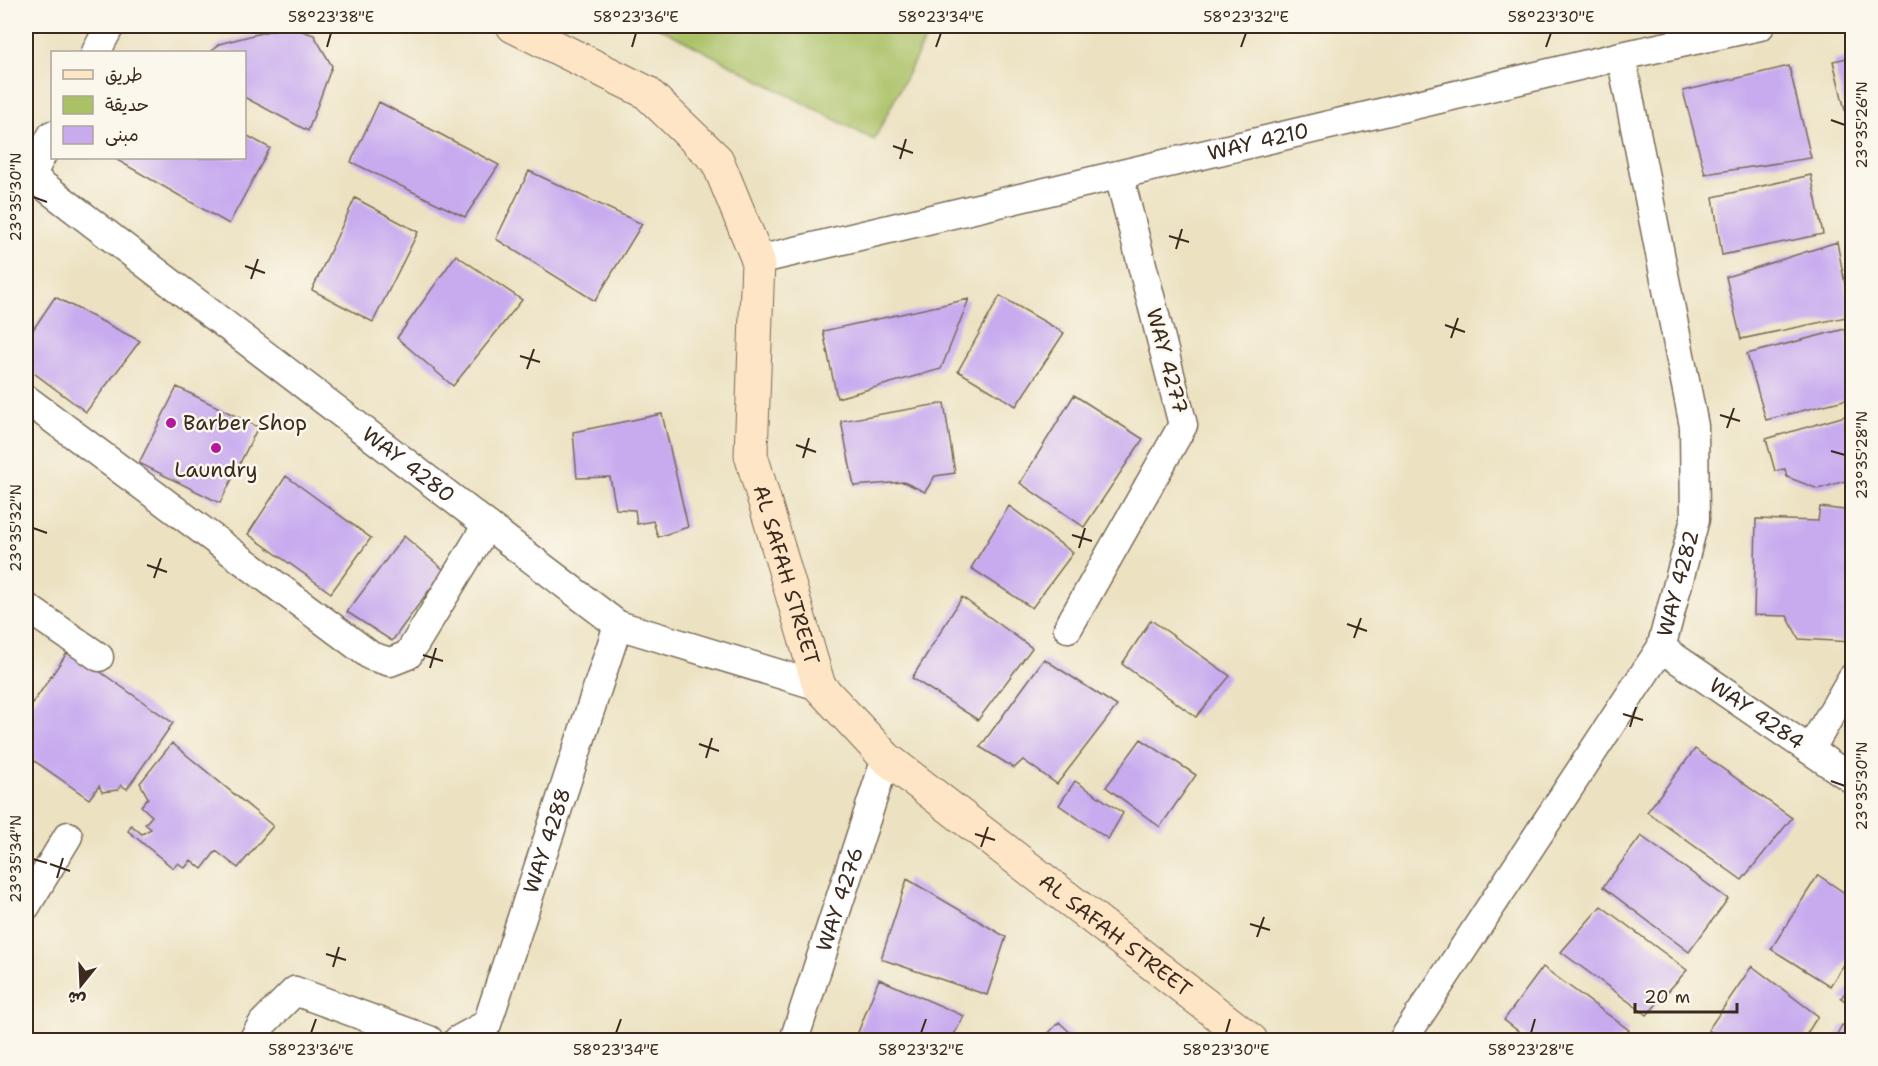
<svg xmlns="http://www.w3.org/2000/svg" width="1878" height="1066" font-family="'Shantell Sans','Playpen Sans Arabic',sans-serif">
<style>
.green{fill:#aac166;stroke:#727642;stroke-width:1.5}
.building{fill:#c8abef}
.lines{fill:none;stroke-linecap:round;stroke-linejoin:round}
.street-casing{stroke:#796a57;stroke-width:31}
.secondary-casing{stroke:#796a57;stroke-width:35}
.street{stroke:#fff;stroke-width:28}
.secondary{stroke:#fde5c5;stroke-width:33}
.ticks{fill:none;stroke:#3b2a1e;stroke-width:2}
.poi-dot{fill:#b5179e;stroke:#fbf7ec;stroke-width:2}
.labels{text-anchor:middle;stroke-width:5;stroke-linejoin:round;paint-order:stroke}
.street-label{font-size:21px;fill:#3b2a1e;stroke:#fbf7ec}
.poi-label{font-size:21px;fill:#3b2a1e;stroke:#fbf7ec;text-anchor:start}
.neatline{fill:none;stroke:#3b2a1e;stroke-width:2}
.ticks-label{font-size:15px;text-anchor:middle;fill:#3b2a1e}
</style>
<rect width="100%" height="100%" fill="#fbf7ec"/>
<filter id="ink" filterUnits="userSpaceOnUse"><feTurbulence type="fractalNoise" baseFrequency=".0167" numOctaves="2"/><feDisplacementMap in="SourceGraphic" scale="12" xChannelSelector="R" yChannelSelector="G"/><feConvolveMatrix kernelMatrix="1 2 1 2 8 2 1 2 1" color-interpolation-filters="sRGB"/></filter>
<filter id="wash" filterUnits="userSpaceOnUse"><feTurbulence type="fractalNoise" baseFrequency=".008" numOctaves="4" result="noise"/><feDisplacementMap in="SourceGraphic" scale="24" xChannelSelector="R" yChannelSelector="G"/><feGaussianBlur stdDeviation="1.35" result="paint"/><feColorMatrix in="noise" values="0 0 0 0 0 0 0 0 0 0 0 0 0 0 0 0 0 1.4 0 .05"/><feComposite in="paint" operator="in"/></filter>
<g filter="url(#wash)">
<rect width="100%" height="100%" fill="#ece2c2"/>
<path class="green" d="M656 26H932L874 140Z"/>
<g id="blocks">
<path class="building" d="M288 26 314 35 332 66 308 131 244 97V52H211L219 44Z
M1852 57V139L1833 61Z
M1789 66 1811 158 1705 174 1683 91Z
M379 102 499 165 465 217 351 162Z
M244 134 270 148 229 224 117 160 118 158H244Z
M529 171 642 224 595 301 496 239Z
M1811 175 1823 234 1722 255 1713 197Z
M355 198 418 232 373 322 312 290Z
M1837 242 1851 316 1741 339 1726 277Z
M456 255 522 300 453 386 397 338Z
M1000 296 1064 333 1016 406 958 371Z
M55 297 140 341 86 412 26 367V340Z
M969 299 941 369 837 398 823 331Z
M1845 329 1852 361V398L1766 420 1747 354Z
M177 387 258 427 220 503 139 463Z
M1074 395 1143 439 1084 527 1020 483Z
M944 403 955 473 935 476 925 492 904 482 854 486 841 421Z
M662 414 688 527 658 537 653 521 637 524 635 510 616 509 610 477 577 478 573 432Z
M1852 414V479L1818 489 1787 477 1785 469 1775 471 1766 439Z
M286 476 371 538 331 593 248 534Z
M1009 506 1073 553 1032 608 971 568Z
M1820 507 1852 511V642L1799 639 1787 616 1754 615 1756 519 1818 521Z
M404 536 444 570 392 641 347 612Z
M962 597 1032 648 978 720 912 678Z
M1151 620 1230 676 1196 717 1122 664Z
M69 650 173 723 127 789 121 785 118 790 102 792 99 786 89 799 26 755V713Z
M1044 659 1117 706 1057 784 1023 760 1014 768 980 747Z
M1852 705V720L1846 716Z
M1141 739 1196 775 1160 827 1106 787Z
M172 743 273 826 238 868 216 851 202 869 191 860 185 868 178 863 173 868 128 831 131 825 142 834 151 829 145 824 152 816 141 806 148 798 140 783Z
M1695 749 1792 818 1742 880 1647 812Z
M1075 781 1123 813 1108 839 1059 805Z
M1641 836 1728 899 1689 952 1603 887Z
M1818 875 1852 898V952L1830 986 1771 949Z
M907 879 1006 937 987 995 881 959Z
M1601 906 1687 970 1647 1015 1561 952Z
M1752 966 1818 1016 1803 1040H1724L1708 1030Z
M1543 967 1629 1030 1619 1040H1530L1504 1020Z
M879 979 964 1016 951 1040H855Z
M1852 983V1006L1841 998Z
M1059 1022 1078 1040H1042Z
M1842 1025 1852 1029V1040H1834Z"/>
</g>
</g>
<g filter="url(#ink)">
<use href="#blocks" fill-opacity="0" stroke="#796a57" stroke-width="1.5"/>
<g class="lines">
<g class="street-casing">
<g id="street">
<path d="M96 52 110 26"/>
<path id="s1" d="M26 170 31 176 618 625 819 686"/>
<path d="M26 182 31 176 52 135"/>
<path id="s2" d="M758 260 1621 56 1760 26"/>
<path d="M26 399 371 656 390 662 408 655 487 525"/>
<path d="M26 607 99 657"/>
<path d="M1068 628 1183 425 1119 175"/>
<path id="s3" d="M1661 648 1852 779"/>
<path d="M1810 750 1852 678"/>
<path d="M26 906 68 836"/>
<path d="M253 1040 263 1023 295 991 429 1040"/>
<path id="s4" d="M458 1040 487 1024 618 625"/>
<path id="s5" d="M794 1040 886 758"/>
<path id="s6" d="M1403 1040 1661 648 1695 519 1694 426 1621 56"/>
</g>
</g>
<g class="secondary-casing">
<g id="secondary">
<path id="s7" d="M513 26 646 92 717 160 758 260 751 455 819 686 886 758 1251 1040"/>
</g>
</g>
<use href="#street" class="street"/>
<use href="#secondary" class="secondary"/>
</g>
</g>
<path class="ticks" d="M327 47 331 33M632 47 636 33M936 47 941 33M1241 47 1246 33M1546 47 1551 33M1831 120 1845 125M893 146 913 153M900 159 906 139M33 197 47 202M1169 236 1189 242M1176 249 1182 229M245 266 265 273M251 279 258 259M1445 325 1465 332M1451 338 1458 318M520 356 540 362M527 369 534 349M1720 415 1740 421M1727 428 1734 408M796 445 816 452M1831 451 1845 455M803 458 809 438M33 528 47 533M1072 535 1092 541M1079 548 1085 528M147 565 167 572M154 578 161 558M1347 624 1367 631M1354 638 1361 618M423 655 443 661M430 668 436 648M1623 714 1643 720M1630 727 1636 707M699 744 719 751M706 758 712 738M1831 781 1845 786M975 834 995 840M981 847 988 827M33 859 47 863M50 864 70 871M57 878 63 858M1250 924 1270 930M1257 937 1264 917M326 954 346 960M333 967 339 947M311 1033 316 1019M616 1033 621 1019M921 1033 926 1019M1226 1033 1230 1019M1531 1033 1535 1019"/>
<g class="poi-dot">
<circle cx="171" cy="423" r="6"/>
<circle cx="216" cy="448" r="6"/>
</g>
<g class="labels">
<g class="street-label">
<text dy="7" stroke="none"><textPath href="#s2" startOffset="514">WAY 4210</textPath></text>
<text transform="translate(1167 361) rotate(75)" y="7">WAY 4277</text>
<text dy="7" stroke="none"><textPath href="#s1" startOffset="483">WAY 4280</textPath></text>
<text dy="7" stroke="none"><textPath href="#s7" startOffset="675">AL SAFAH STREET</textPath></text>
<text dy="7" stroke="none"><textPath href="#s6" startOffset="536">WAY 4282</textPath></text>
<text dy="7" stroke="none"><textPath href="#s3" startOffset="116">WAY 4284</textPath></text>
<text dy="7" stroke="none"><textPath href="#s4" startOffset="226">WAY 4288</textPath></text>
<text dy="7" stroke="none"><textPath href="#s5" startOffset="148">WAY 4276</textPath></text>
<text dy="7" stroke="none"><textPath href="#s7" startOffset="1179">AL SAFAH STREET</textPath></text>
</g>
<g class="poi-label">
<text x="183" y="430">Barber Shop</text>
<text x="216" y="477" text-anchor="middle">Laundry</text>
</g>
</g>
<rect width="1878" height="1066" fill="none" stroke="#fbf7ec" stroke-width="66"/>
<rect x="51" y="51" width="195" height="108" fill="#fbf7ec" stroke="#aea59a" stroke-width="1.5"/>
<rect x="63" y="70" width="30" height="9" fill="#fde5c5" stroke="#aea59a" stroke-width="1.5"/>
<text x="105" y="81" font-size="18" fill="#3b2a1e">طريق</text>
<rect x="63" y="96" width="30" height="18" fill="#aac166" stroke="#aea59a" stroke-width="1.5"/>
<text x="105" y="111" font-size="18" fill="#3b2a1e">حديقة</text>
<rect x="63" y="126" width="30" height="18" fill="#c8abef" stroke="#aea59a" stroke-width="1.5"/>
<text x="105" y="141" font-size="18" fill="#3b2a1e">مبنى</text>
<g transform="translate(81 985) rotate(198)" stroke="#fbf7ec" stroke-width="4.5" paint-order="stroke">
<path d="M0-4.5L10 22L0 15L-10 22Z" fill="#3b2a1e"/>
<text y="-9" font-size="16" font-weight="bold" text-anchor="middle" fill="#3b2a1e">ش</text>
</g>
<path d="M1635 1003v9h102v-9" fill="none" stroke="#3b2a1e" stroke-width="3"/>
<text x="1644" y="1003" font-size="18" fill="#3b2a1e" stroke="#fbf7ec" stroke-width="4.5" paint-order="stroke">20 m</text>
<rect x="33" y="33" width="1812" height="1000" class="neatline"/>
<g class="ticks-label">
<text x="331" y="22">58°23'38"E</text>
<text x="636" y="22">58°23'36"E</text>
<text x="941" y="22">58°23'34"E</text>
<text x="1246" y="22">58°23'32"E</text>
<text x="1551" y="22">58°23'30"E</text>
<text transform="translate(1862 125) rotate(-90)" y="5">23°35'26"N</text>
<text transform="translate(16 197) rotate(-90)" y="5">23°35'30"N</text>
<text transform="translate(1862 455) rotate(-90)" y="5">23°35'28"N</text>
<text transform="translate(16 528) rotate(-90)" y="5">23°35'32"N</text>
<text transform="translate(1862 786) rotate(-90)" y="5">23°35'30"N</text>
<text transform="translate(16 859) rotate(-90)" y="5">23°35'34"N</text>
<text x="311" y="1055">58°23'36"E</text>
<text x="616" y="1055">58°23'34"E</text>
<text x="921" y="1055">58°23'32"E</text>
<text x="1226" y="1055">58°23'30"E</text>
<text x="1531" y="1055">58°23'28"E</text>
</g>
</svg>
